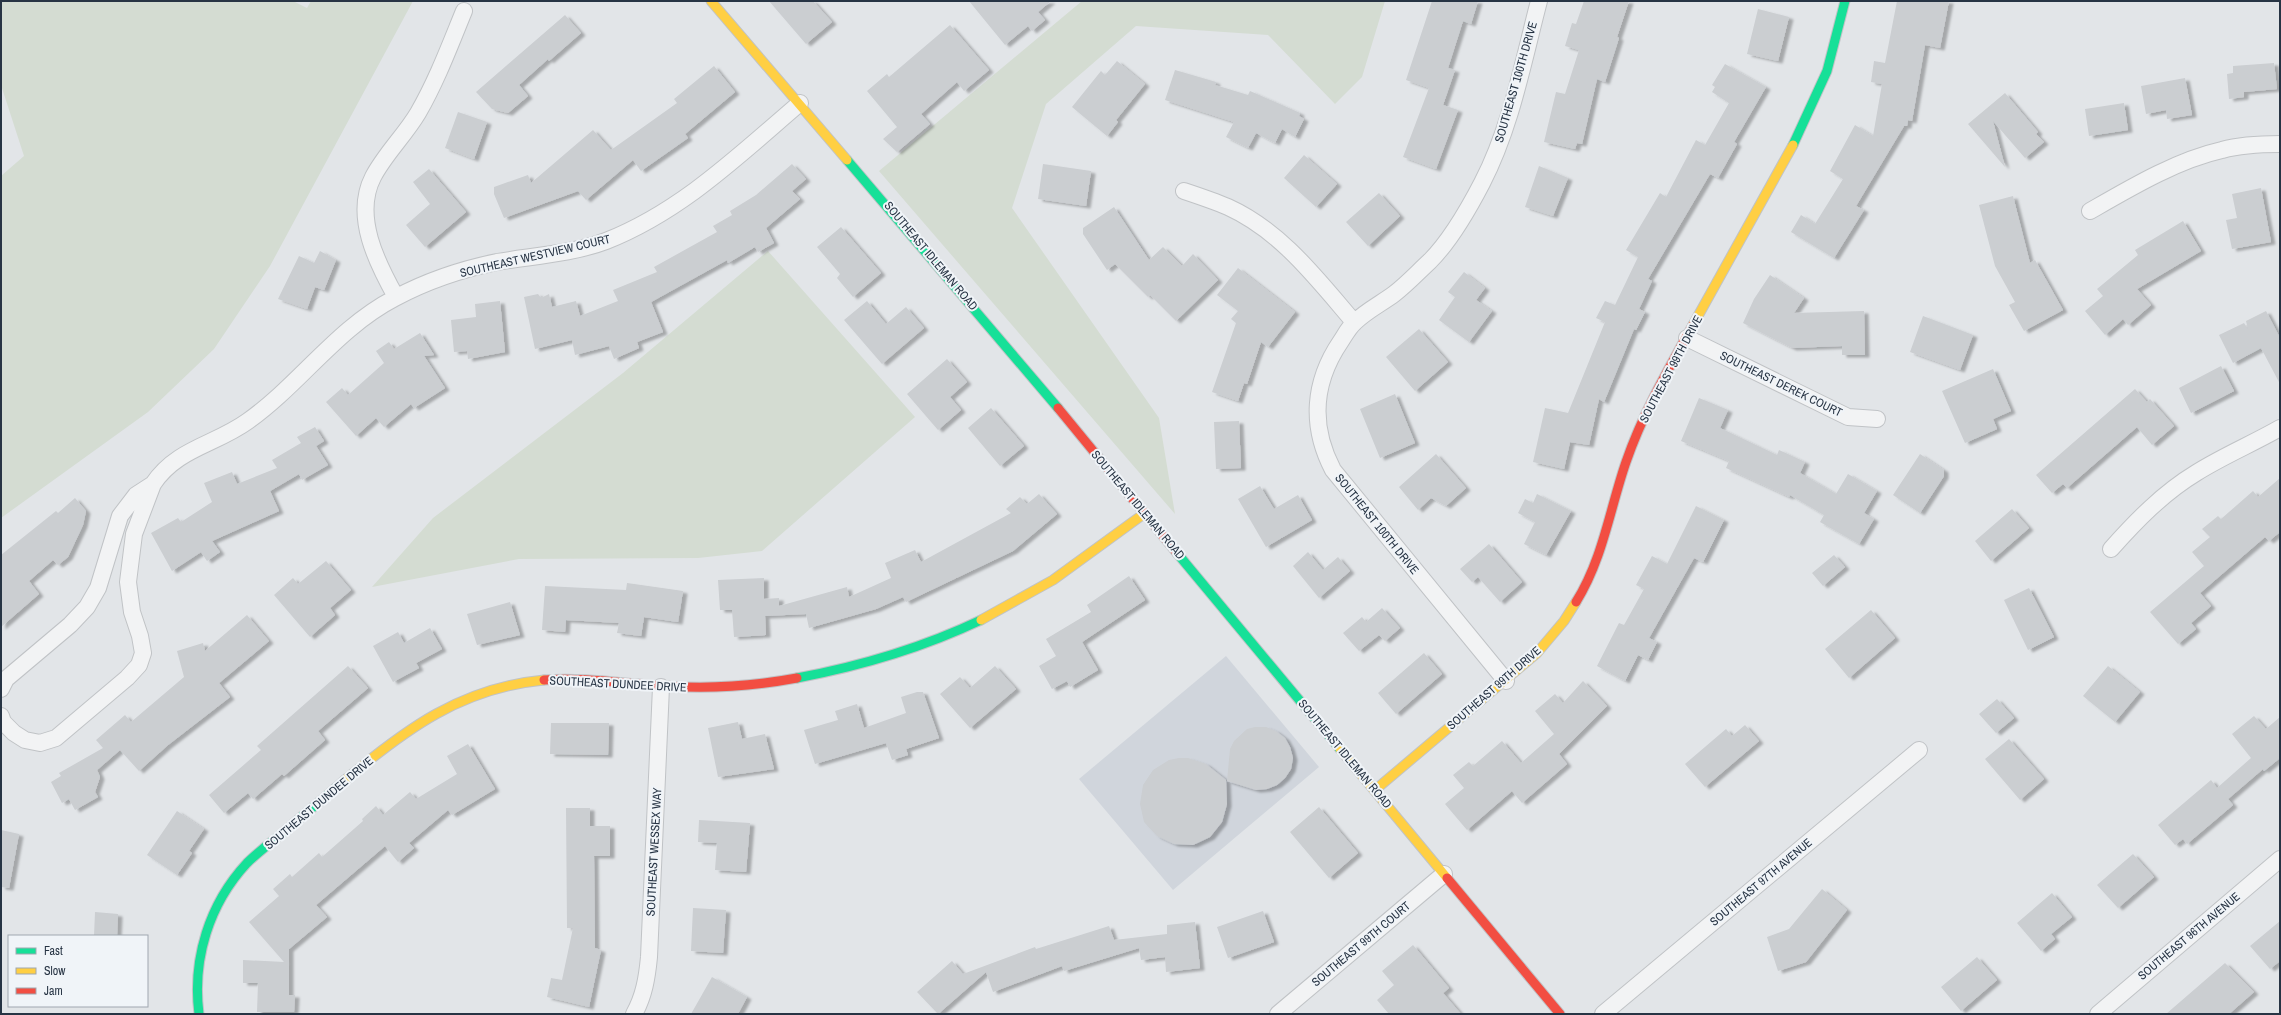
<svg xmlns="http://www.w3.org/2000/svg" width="2281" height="1015" font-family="'Archivo Narrow',sans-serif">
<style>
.built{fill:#d0d5dc}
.green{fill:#d4dcd2}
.building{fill:#cbced1;filter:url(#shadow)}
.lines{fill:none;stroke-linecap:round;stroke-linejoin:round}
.street-casing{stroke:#c0c3c6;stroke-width:18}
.fast-casing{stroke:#c0c3c6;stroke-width:11}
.slow-casing{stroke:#c0c3c6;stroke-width:11}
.jam-casing{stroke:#c0c3c6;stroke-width:11}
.street{stroke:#f2f3f4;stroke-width:16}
.fast{stroke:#16e098;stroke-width:9}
.slow{stroke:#ffcf43;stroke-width:9}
.jam{stroke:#f24e42;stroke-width:9}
.labels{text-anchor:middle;stroke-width:4;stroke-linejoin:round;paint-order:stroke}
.street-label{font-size:12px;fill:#273444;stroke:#f0f4f8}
</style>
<defs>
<filter id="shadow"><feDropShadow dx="4.5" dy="2.5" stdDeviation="1" flood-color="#0004"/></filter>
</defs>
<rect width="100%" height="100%" fill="#e2e5e8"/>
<path class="built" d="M1226 656 1319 767 1173 890 1079 779Z"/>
<path class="green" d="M1 1H293L307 8 311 1H413L270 266 214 349 148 412 1 518V176L24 156 1 85Z
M1082 1H1385L1362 77 1335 104 1268 35 1136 26 1046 104 1012 208 1159 418 1175 514 879 171Z
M768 251 915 417 762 551 698 558 519 559 372 587 433 518 623 373Z"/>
<path class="building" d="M769 1H813L832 22 806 44Z
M969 1H1051L1038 12 1045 20 1032 31 1028 26 1005 45Z
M1432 1H1478L1471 24 1463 21 1448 68 1455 70 1443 105 1458 110 1436 169 1403 157 1429 88 1406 80Z
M1584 1H1629L1617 37 1619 38 1605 82 1597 79 1582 144 1577 143 1575 149 1544 142 1556 92 1565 94 1579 50 1565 46 1572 23 1576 24Z
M1897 1H1949L1940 48 1925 45 1912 121 1908 120 1907 126H1904L1856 206 1864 210 1834 258 1791 232 1801 215 1815 224 1843 179 1830 171 1855 125 1873 136 1882 84 1871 82 1874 61 1885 63Z
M1758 9 1789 17 1778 61 1747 54Z
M565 15 581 33 549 61 548 59 519 85 528 96 508 113 492 109 476 92Z
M950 25 989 70 964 91 957 82 921 114 930 124 897 152 883 139 897 127 867 91 887 74 889 77Z
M1117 61 1145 84 1116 120 1118 122 1107 136 1072 107 1101 71 1105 75Z
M2274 63 2277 89 2244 92V97L2229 99 2227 74 2233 73V66Z
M1725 64 1766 87 1734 142 1737 144 1718 178 1710 174 1648 279 1652 281 1639 309 1645 312 1636 330 1634 329 1604 402 1599 399 1589 445 1570 442 1564 469 1533 462 1545 408 1568 413 1605 322 1596 318 1605 301 1615 305 1638 257 1626 250 1660 193 1666 197 1696 140 1705 145 1729 103 1712 92 1715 87 1712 85Z
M714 66 735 92 685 134 688 138 641 171 633 160 586 200 578 191 504 218 494 194V187L528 175 531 183 593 130 611 150 677 103 674 99Z
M1175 70 1216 82 1215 85 1248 95 1250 91 1300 113 1299 116 1304 119 1295 137 1282 129 1275 143 1256 133 1248 148 1226 137 1234 122 1165 100Z
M2185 78 2192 115 2167 119 2166 110 2146 114 2141 86Z
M2005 93 2038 132 2036 134 2044 142 2025 158 1993 121 2005 167 1968 124Z
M2124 103 2128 130 2089 136 2085 109Z
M458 112 487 122 474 159 445 148Z
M1304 155 1337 184 1316 207 1284 178Z
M792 164 806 179 792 191 800 199 766 228 774 243 758 252 755 247 728 263 727 260 651 302 663 332 637 342 639 348 614 359 609 346 575 355 572 340 535 349 524 297 538 294 541 298 549 294 552 307 576 301 580 316 618 301 613 290 657 272 654 267 717 232 713 226 732 215 730 211 756 195Z
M1043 164 1091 171 1086 206 1038 199Z
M1539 166 1568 178 1553 216 1525 207Z
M429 169 466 212 425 247 406 225 430 204 413 182Z
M2261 188 2271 242 2232 249 2226 220 2237 218 2232 194Z
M1379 193 1400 216 1368 246 1346 222Z
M2013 196 2030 263 2035 260 2063 310 2024 331 2009 305 2015 302 1995 266 1979 205Z
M1114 207 1149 260 1163 247 1182 266 1193 254 1218 280 1176 321 1150 295 1148 297 1115 264 1107 270 1083 234V228Z
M2183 221 2201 251 2137 289 2151 305 2128 325 2123 319 2105 335 2085 311 2103 296 2097 289 2138 255 2135 250Z
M841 227 881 273 853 297 837 278 840 274 817 247Z
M320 251 336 260 324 290 315 287 307 309 278 299 299 256 314 263Z
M1238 268 1295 312 1268 347 1261 342 1247 384 1244 383 1238 401 1212 392 1236 323 1231 319 1238 311 1217 295Z
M1464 272 1485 288 1476 300 1492 311 1469 342 1439 320 1455 297 1448 292Z
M1770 275 1804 298 1794 313 1864 311 1865 355H1842V346L1792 348 1743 323 1754 299Z
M500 301 505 352 468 359 467 351 454 352 451 320 476 317 475 304Z
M867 301 886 324 906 307 924 328 882 364 844 320Z
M2266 311 2280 338V384L2261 348 2233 363 2219 335 2244 323 2248 329 2246 321Z
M1923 316 1973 335 1960 370 1910 352Z
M1419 329 1448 362 1415 391 1386 357Z
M420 333 434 355 424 356 445 388 414 408 411 404 384 427 376 418 356 436 326 402 342 388 348 395 384 363 376 351 389 342 394 349Z
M947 359 967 382 950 397 961 410 938 430 907 394Z
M2221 366 2234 391 2191 413 2179 388Z
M1993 369 2011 411 1993 419 1997 429 1965 443 1942 391Z
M2135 389 2147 402 2150 399 2174 426 2152 445 2137 427 2067 488 2063 484 2052 493 2036 475Z
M1395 394 1415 443 1380 458 1360 409Z
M1699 398 1728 410 1720 428 1777 455 1779 450 1805 462 1800 473 1836 494 1848 474 1877 491 1864 513 1874 519 1859 544 1820 522 1824 515 1790 495 1789 497 1726 468 1729 461 1681 441Z
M991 408 1024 446 1000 466 968 428Z
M1239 421 1241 468 1216 469 1214 422Z
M315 427 324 441 316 446 328 465 302 480 299 474 270 491 279 511 212 541 220 552 207 561 201 552 172 571 151 533 178 518 181 522 212 502 204 483 232 472 237 484 277 468 272 460 301 443 297 437Z
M1436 454 1466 488 1446 506 1431 498 1418 510 1399 487Z
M1920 454 1944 470V476L1920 513 1893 495Z
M2280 478V532L2269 541 2265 537 2200 593 2211 606 2191 623 2196 629 2178 644 2150 612 2204 566 2192 552 2210 537 2202 529 2218 516 2221 519 2253 491 2258 497Z
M1260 486 1274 509 1298 495 1312 520 1266 547 1238 499Z
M1039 494 1057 514 1013 551 906 602 903 597 876 609 809 628 806 614 765 616 766 635 734 637 732 610H720L718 580 764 578V599L779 598V606L847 587 849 597 891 578 885 563 915 550 921 562 1011 513 1006 509 1020 497 1027 504Z
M1537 494 1571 511 1546 555 1524 544 1535 522 1518 513 1525 499 1533 503Z
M75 498 86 511 83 525 68 557 58 565 53 560 29 581 39 594 1 627V555L56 511 58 513Z
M1696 506 1724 520 1703 562 1694 558 1649 638 1657 642 1648 660 1638 655 1625 681 1597 666 1619 623 1624 625 1644 589 1636 585 1652 556 1667 564Z
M2012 509 2029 528 1991 561 1975 541Z
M1489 544 1522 582 1500 602 1478 577 1472 582 1460 569Z
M1308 552 1323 570 1338 557 1350 571 1319 598 1293 566Z
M1834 555 1845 567 1823 586 1812 573Z
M326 561 351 590 330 608 335 615 310 637 274 595 293 578 298 584Z
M1129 576 1145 600 1082 642 1098 670 1070 687 1067 681 1052 689 1039 666 1056 656 1046 639 1091 612 1087 605Z
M627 583 683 591 678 622 644 617 641 636 617 633 619 623 566 620 565 632 542 630 545 586 626 590Z
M2029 588 2054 637 2028 650 2004 600Z
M510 602 520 635 477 645 467 614Z
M1382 608 1400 628 1385 641 1379 635 1359 651 1343 633 1362 617 1366 622Z
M1871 610 1895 638 1849 678 1825 649Z
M247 615 269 641 219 683 230 697 168 745 139 771 120 750 97 770 100 777 95 792 98 797 75 810 69 799 62 803 51 782 61 776 59 773 103 748 96 740 125 715 131 722 184 677 177 651 203 643 205 651Z
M430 628 442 649 416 663 419 668 393 682 373 646 398 632 404 643Z
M1424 653 1442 674 1396 714 1378 693Z
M348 666 368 688 318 731 325 740 284 776 282 774 253 799 248 793 224 813 209 795 261 750 257 746Z
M995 666 1016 689 970 728 940 694 960 677 970 688Z
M2108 666 2140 692 2115 722 2083 696Z
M1583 681 1607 706 1559 754 1567 764 1522 803 1512 791 1467 830 1445 804 1464 788 1453 775 1469 762 1473 766 1502 741 1521 763 1554 734 1535 711 1555 694 1563 703Z
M917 692H923L939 738 906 749 908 755 892 760 886 743 815 764 804 730 838 720 835 711 857 704 864 728 906 713 901 697Z
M1997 699 2014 718 1996 733 1979 714Z
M2254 716 2266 729 2280 717V758L2264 771 2263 769 2228 799 2233 805 2187 844 2183 839 2175 845 2158 825 2211 780 2217 788 2251 758 2232 734Z
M738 722 742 739 765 734 774 769 718 777 708 728Z
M551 723H609L608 755 550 754Z
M1745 725 1759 741 1705 787 1685 764 1726 729 1732 736Z
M1255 727H1266L1276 731 1285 738 1290 747 1293 758 1291 769 1285 778 1277 785 1267 789 1256 790 1227 781 1230 749 1234 741 1247 729Z
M2009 739 2044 779 2020 800 1985 759Z
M468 744 495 789 452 815 448 810 409 843 414 848 398 862 385 846 316 905 327 917 289 949V995H295L294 1012H257L258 983H243V960L284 962 249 922 279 896 273 889 290 874 292 877 319 853 322 857 363 821 362 819 376 806 383 815 410 792 416 799 457 774 447 756Z
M1179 758H1188L1206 764 1226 780 1227 804 1222 822 1210 837 1193 845 1174 844 1157 836 1144 822 1140 804 1143 785 1153 770 1169 760Z
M1319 807 1358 853 1329 878 1290 832Z
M566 808H590V826H610V856H594L595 948 601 950 589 1007 547 997 551 978 562 980 573 928H567Z
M177 811 204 829 189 851 192 853 177 875 147 855Z
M699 820 750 823 746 872 715 870 717 843 698 842Z
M1 830 19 834 9 888 1 887Z
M2133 854 2154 877 2118 908 2097 885Z
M1822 889 1847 910 1806 962 1778 971 1767 937 1789 929Z
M2052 893 2072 917 2051 934 2055 939 2041 951 2017 923Z
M693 908 726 910 723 953 691 951Z
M1263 911 1274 942 1228 958 1217 927Z
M95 912 118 914 117 936H94Z
M2280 921V961L2270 969 2250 946Z
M1195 922 1200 968 1166 972 1165 957 1141 960 1139 948 1064 971 1062 966 993 992 986 972 938 1014 917 992 952 961 963 974 1035 947 1036 949 1109 926 1114 940 1167 934V925Z
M1413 945 1449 988 1443 993 1461 1014H1389L1377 1000 1394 985 1382 971Z
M1977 957 1997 980 1961 1011 1941 987Z
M2225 963 2254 992 2229 1014H2166Z
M712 977 747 997 738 1014H691Z"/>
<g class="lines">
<g class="street-casing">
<path id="street" d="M1184 191C1199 196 1214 201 1228 207 1281 231 1317 279 1354 322
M2090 211C2130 188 2177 160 2222 150 2240 145 2261 144 2280 144
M396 297C377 263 353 216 373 177 385 154 405 135 418 113 437 80 450 45 464 11
M1687 338 1848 417 1877 419
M153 484C177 448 215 445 248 421 300 384 337 328 395 298 425 282 463 269 497 262 532 256 572 254 606 241 682 211 739 155 800 103
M2111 549C2136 521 2163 493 2196 473 2223 456 2252 444 2280 428
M1506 681 1333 470C1310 426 1313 382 1341 341 1345 335 1349 327 1355 322 1366 311 1382 303 1394 294 1407 284 1418 272 1430 261 1450 241 1469 208 1482 183 1511 127 1523 62 1539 1
M1 689 6 679 70 625 87 607 98 588 120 516 136 495 153 484 134 534 128 582 132 612 140 636 143 653 139 665 127 678 56 738 40 743 25 740 14 733 3 722 1 716
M634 1014C644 996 647 978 649 957L661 687
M1278 1014 1444 874
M1603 1014 1919 750
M2098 1014 2280 859"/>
</g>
<g class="fast-casing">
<path id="fast" d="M1793 145 1827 71 1845 1
M847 160 1058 408
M1177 553 1340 749
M797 678C861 666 922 648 981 620
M199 1014C192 959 209 904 247 863 257 853 269 844 280 835 301 817 323 799 345 780"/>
</g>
<g class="slow-casing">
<path id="slow" d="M711 1 847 160
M1693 325 1793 145
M981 620 1053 580 1145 513
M1340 749 1447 878
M345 780C406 729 461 688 544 680
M1375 790 1537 653 1564 621 1576 602"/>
</g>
<g class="jam-casing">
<path id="jam" d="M1058 408 1177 553
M1576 602C1603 559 1610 508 1626 462 1643 413 1668 370 1693 325
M544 680C585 677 625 684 666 686 709 689 754 686 797 678
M1447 878 1560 1014"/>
</g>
<use href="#street" class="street"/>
<use href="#fast" class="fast"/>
<use href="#slow" class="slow"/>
<use href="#jam" class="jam"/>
</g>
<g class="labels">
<g class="street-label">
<text transform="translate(1516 82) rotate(-74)" y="4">SOUTHEAST 100TH DRIVE</text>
<text transform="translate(535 256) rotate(-13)" y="4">SOUTHEAST WESTVIEW COURT</text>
<text transform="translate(931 256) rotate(50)" y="4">SOUTHEAST IDLEMAN ROAD</text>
<text transform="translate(1671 369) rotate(-62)" y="4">SOUTHEAST 99TH DRIVE</text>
<text transform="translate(1781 384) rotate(26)" y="4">SOUTHEAST DEREK COURT</text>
<text transform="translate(1138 505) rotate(50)" y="4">SOUTHEAST IDLEMAN ROAD</text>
<text transform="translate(1377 524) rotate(51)" y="4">SOUTHEAST 100TH DRIVE</text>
<text transform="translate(618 684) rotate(3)" y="4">SOUTHEAST DUNDEE DRIVE</text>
<text transform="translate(1494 688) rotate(-41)" y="4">SOUTHEAST 99TH DRIVE</text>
<text transform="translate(1345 754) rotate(50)" y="4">SOUTHEAST IDLEMAN ROAD</text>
<text transform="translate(319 803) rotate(-40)" y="4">SOUTHEAST DUNDEE DRIVE</text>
<text transform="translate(654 852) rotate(-87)" y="4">SOUTHEAST WESSEX WAY</text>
<text transform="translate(1761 882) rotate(-40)" y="4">SOUTHEAST 97TH AVENUE</text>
<text transform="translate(2189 936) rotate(-40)" y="4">SOUTHEAST 96TH AVENUE</text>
<text transform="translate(1361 944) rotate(-40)" y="4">SOUTHEAST 99TH COURT</text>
</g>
</g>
<rect width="2281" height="1015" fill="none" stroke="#273444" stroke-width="4"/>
<rect x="8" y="935" width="140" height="72" fill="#f0f4f8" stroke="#a0a7b0"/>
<rect x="16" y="948" width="20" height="6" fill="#16e098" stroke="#a0a7b0"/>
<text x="44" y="955" font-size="12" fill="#273444">Fast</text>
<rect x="16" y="968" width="20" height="6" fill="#ffcf43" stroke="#a0a7b0"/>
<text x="44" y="975" font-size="12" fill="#273444">Slow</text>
<rect x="16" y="988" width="20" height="6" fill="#f24e42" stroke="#a0a7b0"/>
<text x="44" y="995" font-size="12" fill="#273444">Jam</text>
</svg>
